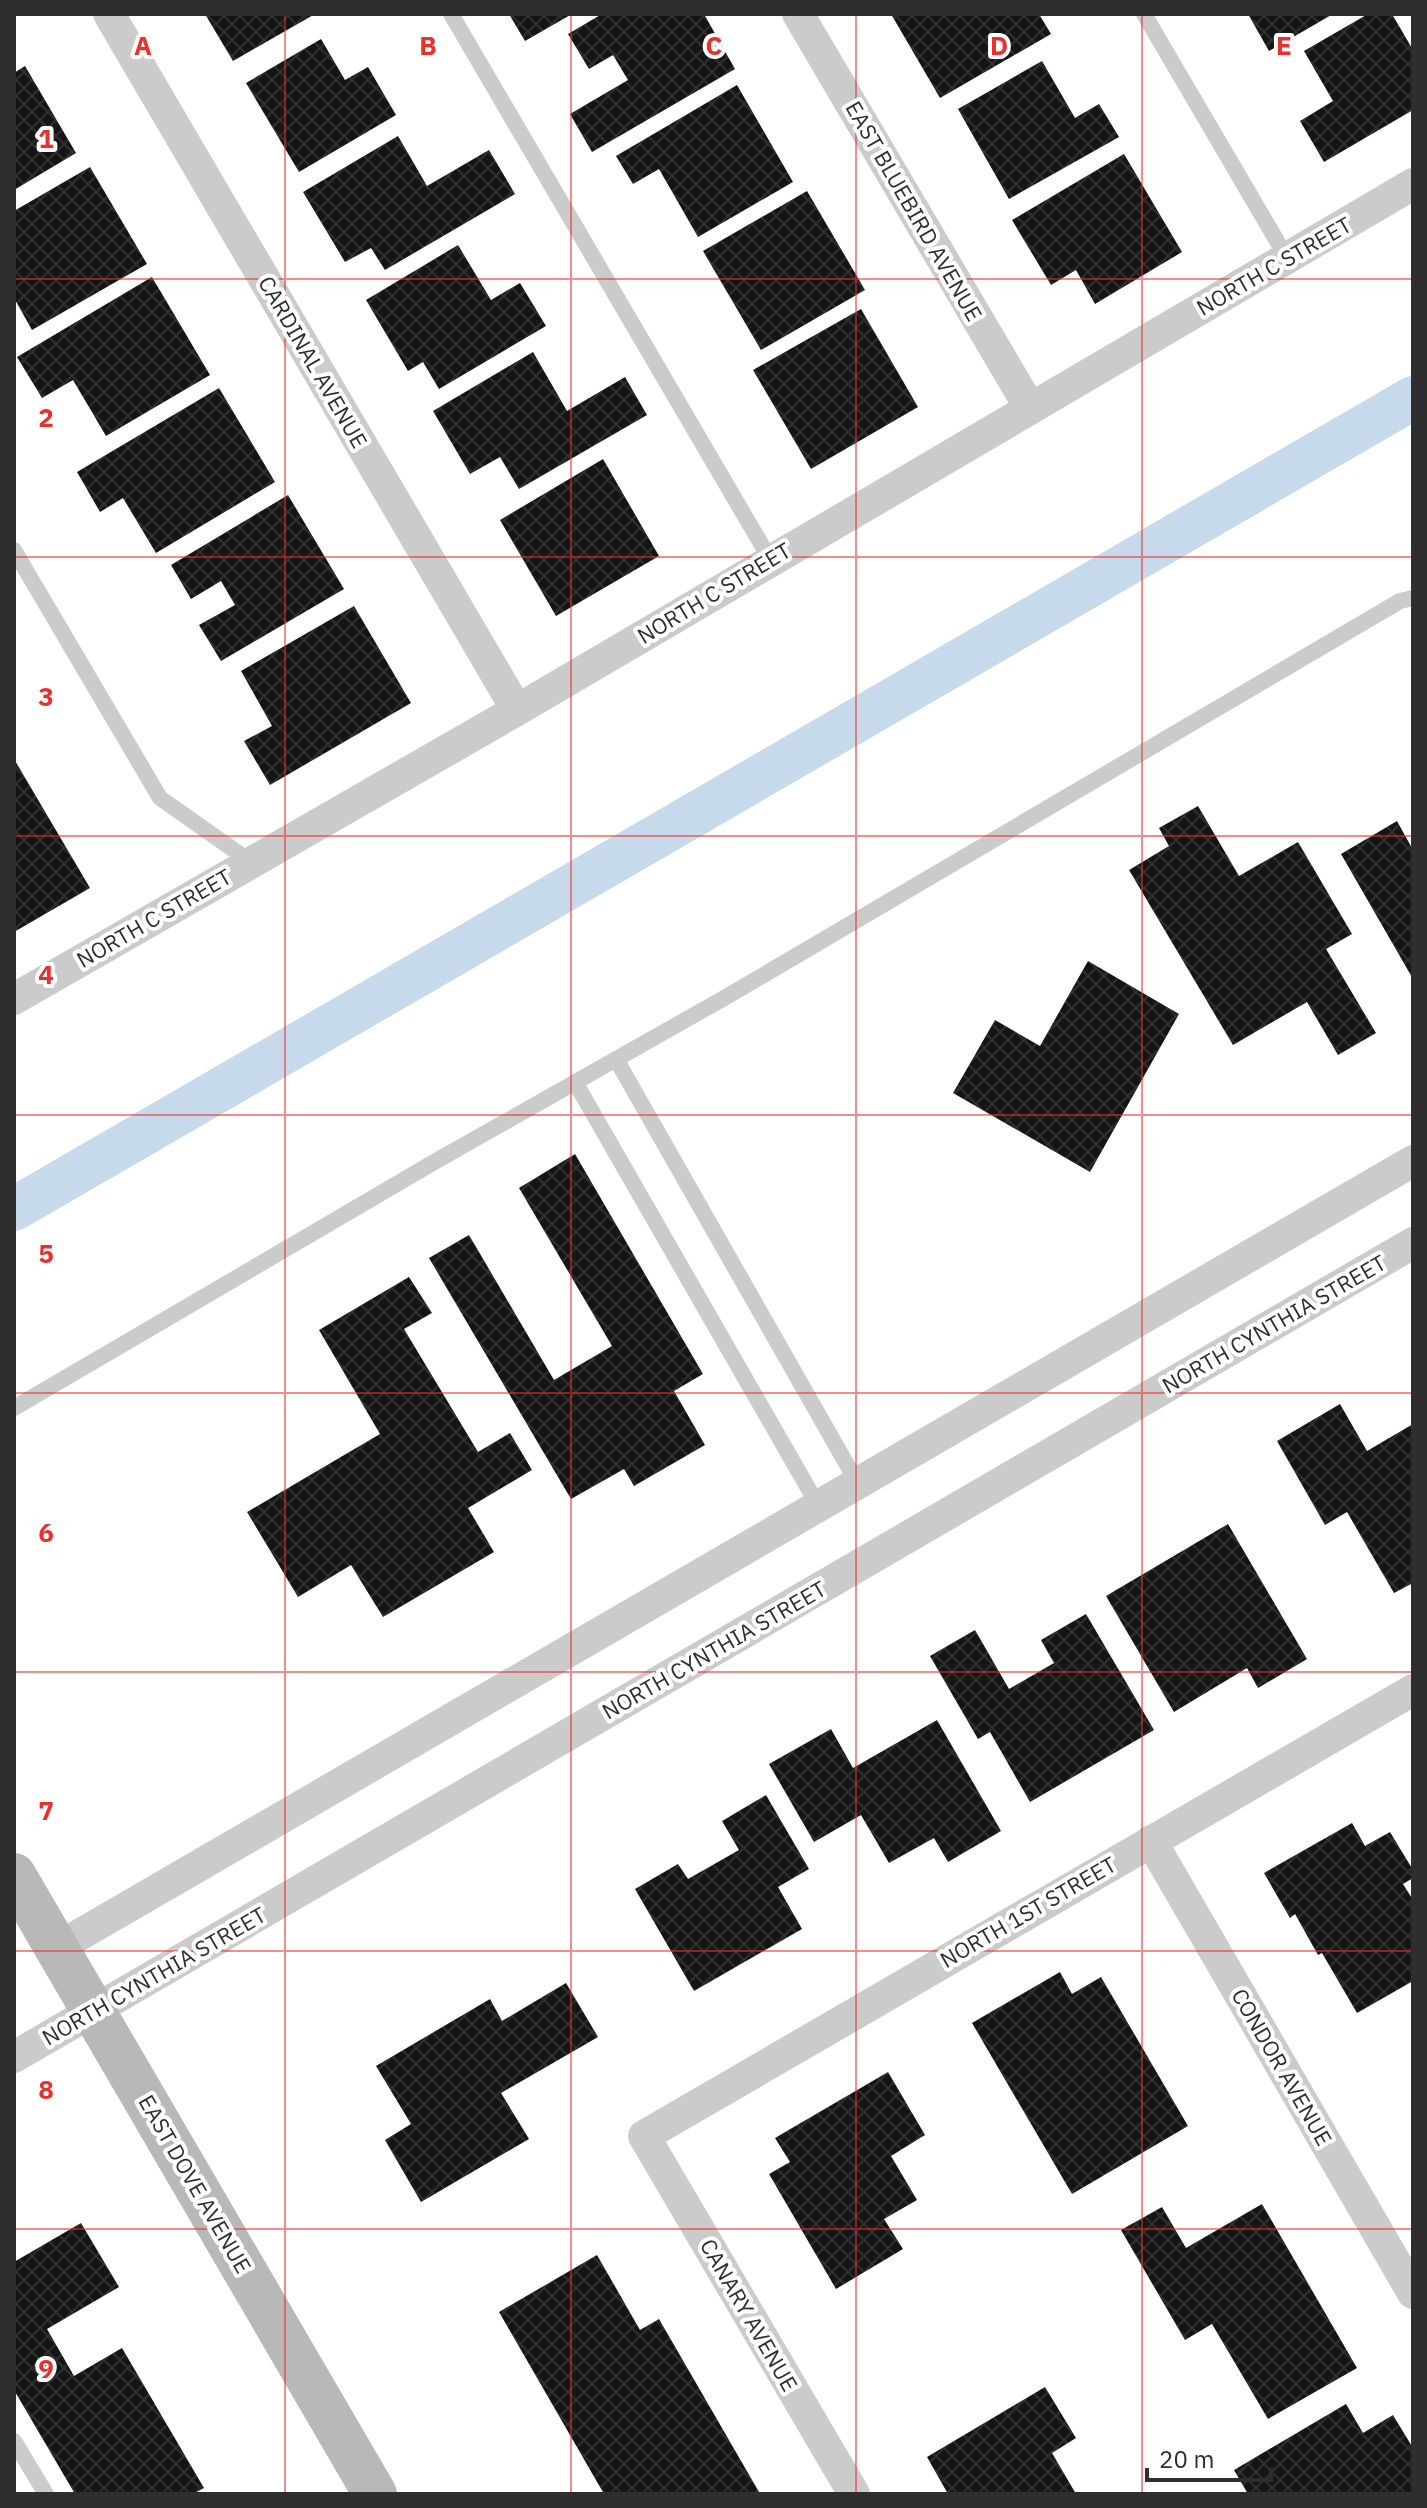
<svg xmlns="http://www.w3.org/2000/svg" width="1427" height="2508" font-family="'IBM Plex Sans',sans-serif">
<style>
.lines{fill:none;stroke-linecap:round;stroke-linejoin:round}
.canal{stroke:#c6daec;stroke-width:44}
.building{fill:url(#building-cross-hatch)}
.lane{stroke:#cbcbcb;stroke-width:16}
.street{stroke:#cbcbcb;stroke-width:32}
.secondary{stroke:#b8b8b8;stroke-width:44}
.grid{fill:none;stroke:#eb2f2a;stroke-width:2;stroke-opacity:0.55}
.labels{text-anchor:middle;stroke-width:8;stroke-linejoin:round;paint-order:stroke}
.street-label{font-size:22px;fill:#2e2e2e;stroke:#fff}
.grid-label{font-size:26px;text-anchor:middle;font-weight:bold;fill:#eb2f2a;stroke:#fff;stroke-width:8;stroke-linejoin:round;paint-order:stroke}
</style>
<defs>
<pattern id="building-cross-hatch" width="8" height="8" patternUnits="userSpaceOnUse" patternTransform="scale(2)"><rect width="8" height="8" fill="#151515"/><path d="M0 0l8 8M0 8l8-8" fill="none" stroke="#2f2f2f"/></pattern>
</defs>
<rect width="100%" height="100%" fill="#fff"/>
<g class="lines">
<path class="canal" d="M14 1209 1413 398"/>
</g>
<path class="building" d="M205 14H315L233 61Z
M509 14H572L525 41Z
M602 14H704L735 69 592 152 570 114 628 80 613 55 589 69 568 34Z
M891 14H1039L1051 34 940 98Z
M1248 14H1333L1269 51Z
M1368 14H1392L1413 50V110L1324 162 1300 121 1333 101 1304 51Z
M321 39 345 80 368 67 396 115 299 172 246 83Z
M1042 61 1075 118 1099 104 1119 137 1009 199 958 109Z
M25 66 76 153 14 190V73Z
M737 85 793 182 698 237 659 169 633 184 616 156Z
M398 136 427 186 489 150 515 194 385 270 371 248 345 262 303 192Z
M1124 154 1182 252 1095 304 1076 270 1051 285 1012 220Z
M90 167 147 264 32 330 14 298V211Z
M807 191 865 290 761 350 703 251Z
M458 245 491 300 520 283 546 326 439 389 423 362 408 371 366 300Z
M152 277 210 375 106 436 73 380 42 398 17 357Z
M861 309 918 407 811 469 753 370Z
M533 352 567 411 625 377 647 415 519 489 500 457 470 474 433 411Z
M219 388 275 482 156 553 123 498 100 512 77 472Z
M603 459 659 556 556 616 500 520Z
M288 495 344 589 221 661 199 625 235 605 221 581 191 599 171 565Z
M354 606 411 703 270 785 244 741 272 726 241 671Z
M14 759 90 888 14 932Z
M1198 806 1239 876 1298 842 1352 934 1326 949 1376 1033 1338 1055 1307 1002 1233 1045 1129 870 1169 846 1159 828Z
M1397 821 1413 850V979L1341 854Z
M1088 961 1179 1014 1090 1172 953 1093 995 1020 1040 1046Z
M575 1154 703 1374 674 1391 705 1445 634 1486 624 1469 571 1499 429 1258 469 1235 554 1380 612 1346 519 1188Z
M409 1277 432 1313 404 1329 478 1452 510 1433 532 1470 468 1508 494 1552 383 1617 351 1565 298 1597 247 1512 380 1434 319 1330Z
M1340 1404 1367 1451 1413 1424V1583L1394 1593 1347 1512 1325 1525 1277 1441Z
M1228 1524 1307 1659 1258 1688 1247 1668 1174 1712 1106 1596Z
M1086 1614 1154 1730 1030 1802 990 1732 978 1739 930 1656 975 1630 1009 1689 1054 1663 1041 1640Z
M937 1720 1001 1831 948 1862 934 1838 889 1863 861 1815 814 1842 769 1764 831 1729 853 1768Z
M766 1795 809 1869 778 1887 802 1929 694 1991 635 1889 678 1864 688 1879 739 1850 722 1821Z
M1352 1823 1365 1846 1390 1832 1413 1870V1878L1403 1884 1413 1900V1981L1357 2013 1322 1953 1318 1955 1295 1914 1290 1918 1264 1873Z
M1060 1972 1072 1994 1101 1977 1188 2126 1072 2194 972 2023Z
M566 1983 598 2037 501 2093 529 2139 421 2202 385 2140 411 2124 376 2066 490 1999 502 2021Z
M888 2072 925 2135 891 2156 917 2200 884 2219 903 2249 836 2289 769 2174 790 2162 775 2138Z
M1262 2204 1357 2368 1268 2419 1212 2324 1185 2340 1121 2230 1162 2207 1186 2248Z
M81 2223 119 2287 47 2329 74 2376 122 2348 204 2488 193 2494H75L14 2390V2262Z
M597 2255 640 2330 659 2319 759 2492 604 2494 499 2312Z
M1045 2387 1076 2438 1052 2453 1076 2494H948L927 2457Z
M1346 2404 1363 2433 1393 2415 1413 2448V2494H1248L1234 2470Z"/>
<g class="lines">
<path class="lane" d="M451 14 770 559
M1144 14 1287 258
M14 550 160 798 251 862
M616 1059 858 1484
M575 1082 819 1507
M14 1408 436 1161 726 997 1400 601 1413 598
M14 2441 46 2494"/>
<path class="street" d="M109 14 517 710
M798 14 1030 408
M14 999 517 710 1413 184
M1151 1841 1413 2293
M57 1948 1413 1161
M14 2057 1413 1243
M854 2494 644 2136 1413 1690"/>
<path class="secondary" d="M14 1875 375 2494"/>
</g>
<path class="grid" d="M285 14V2494M571 14V2494M856 14V2494M1142 14V2494M14 279H1413M14 557H1413M14 836H1413M14 1115H1413M14 1393H1413M14 1672H1413M14 1951H1413M14 2229H1413"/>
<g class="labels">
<g class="street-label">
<text transform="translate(914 211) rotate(60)" y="8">EAST BLUEBIRD AVENUE</text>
<text transform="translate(1274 266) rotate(-30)" y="8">NORTH C STREET</text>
<text transform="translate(313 362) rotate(60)" y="8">CARDINAL AVENUE</text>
<text transform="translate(714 593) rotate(-31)" y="8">NORTH C STREET</text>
<text transform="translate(154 918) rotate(-30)" y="8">NORTH C STREET</text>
<text transform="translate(1274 1324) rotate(-30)" y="8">NORTH CYNTHIA STREET</text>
<text transform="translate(714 1650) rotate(-30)" y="8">NORTH CYNTHIA STREET</text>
<text transform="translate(1028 1912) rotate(-30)" y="8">NORTH 1ST STREET</text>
<text transform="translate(154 1976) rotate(-30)" y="8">NORTH CYNTHIA STREET</text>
<text transform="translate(1282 2067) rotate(60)" y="8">CONDOR AVENUE</text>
<text transform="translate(195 2184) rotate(60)" y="8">EAST DOVE AVENUE</text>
<text transform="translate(749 2315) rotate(60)" y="8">CANARY AVENUE</text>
</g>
</g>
<g class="grid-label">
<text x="143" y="55">A</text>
<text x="428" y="55">B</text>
<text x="714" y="55">C</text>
<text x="999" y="55">D</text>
<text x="1284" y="55">E</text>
<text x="46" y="148">1</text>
<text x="46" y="427">2</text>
<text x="46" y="706">3</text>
<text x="46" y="984">4</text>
<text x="46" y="1263">5</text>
<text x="46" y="1542">6</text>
<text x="46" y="1820">7</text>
<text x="46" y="2099">8</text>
<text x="46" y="2378">9</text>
</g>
<rect width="1427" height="2508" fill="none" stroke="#2e2e2e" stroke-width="32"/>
<path d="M1147 2468v12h124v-12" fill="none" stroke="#2e2e2e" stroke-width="4"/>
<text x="1159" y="2468" font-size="24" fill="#2e2e2e" stroke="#ffffff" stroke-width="6" paint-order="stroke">20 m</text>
</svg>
